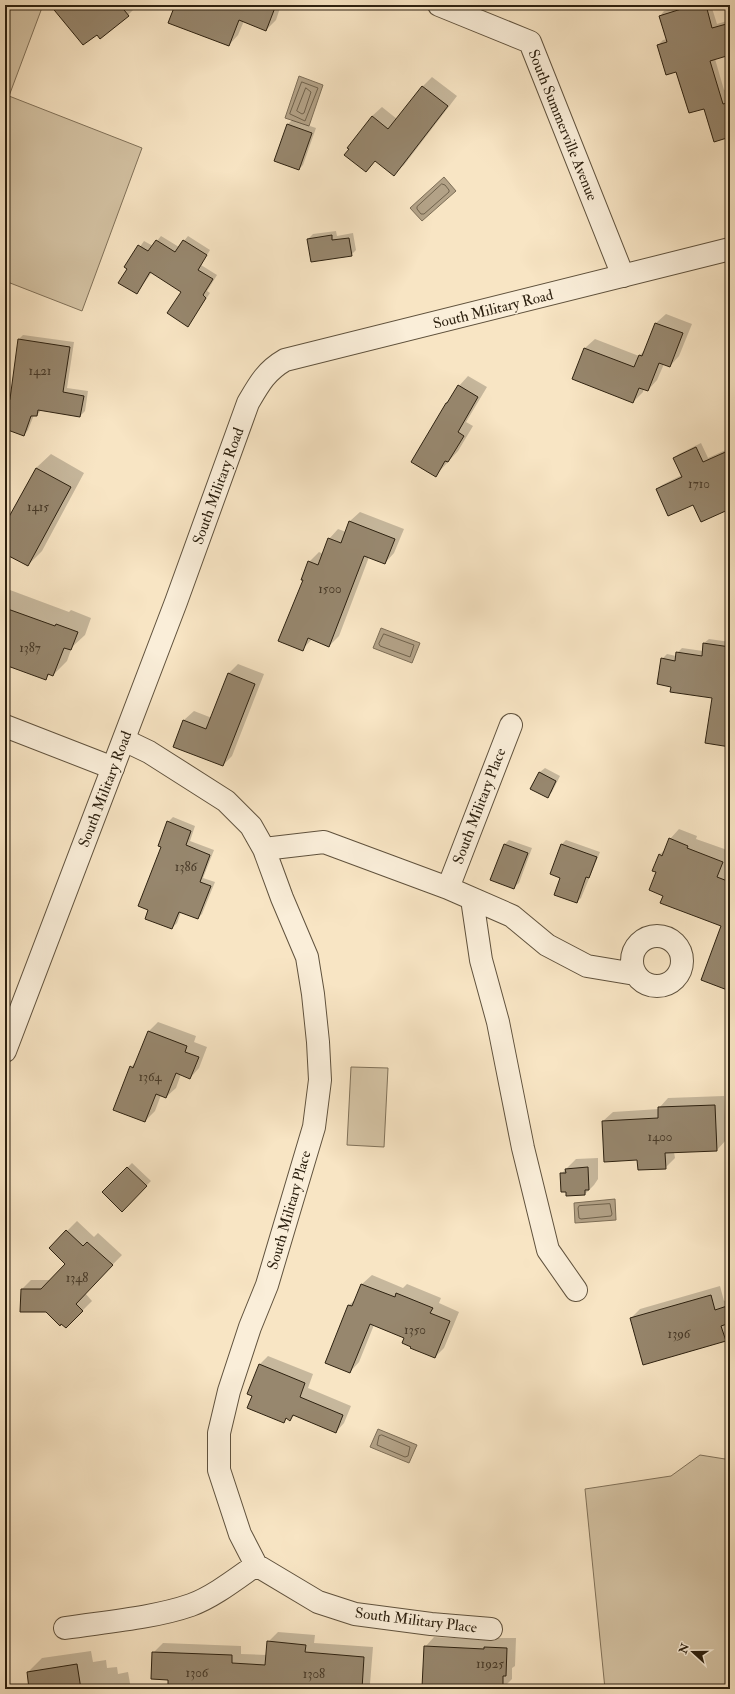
<svg xmlns="http://www.w3.org/2000/svg" width="735" height="1694" font-family="'IM FELL Double Pica',serif">
<style>
.green{fill:#d5c4a5;stroke:#81725a}
.water{fill:#b3a287;stroke:#7d6e57}
.shadow{fill:#0003}
.lines{fill:none;stroke-linecap:round;stroke-linejoin:round}
.shore{stroke:#70624c;stroke-width:1}
.building{fill:#97876e;stroke:#2d2110}
.minor-casing{stroke:#60523d;stroke-width:24}
.tertiary-casing{stroke:#60523d;stroke-width:24}
.minor{stroke:#faeed9;stroke-width:22}
.tertiary{stroke:#faeed9;stroke-width:22}
.labels{text-anchor:middle;stroke-width:3;stroke-linejoin:round;paint-order:stroke}
.number-label{font-size:13px;fill:#483a28}
.street-label{font-size:15px;fill:#2d2110;stroke:#faeed9}
</style>
<rect width="100%" height="100%" fill="#f8e5c4"/>
<filter id="stains"><feTurbulence type="fractalNoise" baseFrequency=".005" numOctaves="4"/><feColorMatrix values="0 0 0 0 .2 0 0 0 0 .09 0 0 0 0 .02 0 0 0 .5 -.17"/></filter>
<radialGradient id="worn" r=".72"><stop offset=".6" stop-color="#630" stop-opacity="0"/><stop offset="1" stop-color="#630" stop-opacity=".3"/></radialGradient>
<path class="green" d="M5 5H43L9 96 142 148 82 311 5 281Z
M351 1067 388 1068 384 1147 347 1145Z
M700 1455 725 1459 730 1458V1689H605L585 1489 671 1476Z"/>
<path class="water" d="M299 76 323 85 309 126 285 118Z
M444 177 456 191 422 221 410 208Z
M381 628 420 643 412 663 373 648Z
M615 1199 616 1220 575 1223 574 1203Z
M378 1429 417 1445 409 1463 370 1447Z"/>
<path class="shadow" d="M63 5H137V6L128 15Z
M176 5H281L276 20 266 30 244 21 238 35 229 45Z
M685 5H711L717 24 730 20V54L715 59 724 90 730 88V136L705 107 658 45 663 40 667 39 660 16 664 11Z
M432 77 457 96 404 165 394 174 376 160 366 171 372 116 382 107 397 119 422 87Z
M292 120 316 128 303 165 299 169 288 124Z
M336 231 337 236 353 233 356 250 351 255 308 239 313 234Z
M161 236 179 247 188 236 210 250 201 265 217 275 207 291 210 293 188 325 182 291 152 272 137 293 128 268 126 267 144 241 153 246Z
M666 314 692 324 679 356 670 366 664 364 657 380 648 390 644 388 643 392 633 402 573 378 585 348 595 339 639 356 647 348 656 323Z
M23 335 74 342 67 388 88 391 85 411 80 416 42 409 37 415H34L28 430 24 435 5 428V415L11 399 19 339Z
M468 376 487 387 466 422 473 426 458 451 436 475 446 403 452 398 459 386Z
M701 443 708 458 730 448V508L694 504 657 489 662 485 682 475 674 458 679 454Z
M51 454 84 473 42 551 28 565 5 552V526L36 468Z
M360 512 404 529 394 553 385 563 369 557 339 636 329 646 312 639 302 650 304 580 309 562 319 552 323 554 329 539 338 529 346 532 350 521Z
M10 590 69 612 71 610 91 618 85 635 72 647 67 661 53 675 50 674 45 679 5 664V596Z
M709 639 730 642V746L713 697 672 686 662 659 667 654 676 656 677 653 682 648 703 651 704 643Z
M238 664 264 674 232 756 223 765 174 746 184 720 194 711 212 718 228 674Z
M545 768 560 776 552 792 547 797 532 789 540 772Z
M173 817 195 826 190 841 214 850 203 878 215 882 202 914 198 918 181 912 177 923 172 928 150 910 162 846 168 822Z
M679 829 697 836 696 839 730 851V857L726 868 730 869V987L722 925 665 895 657 872 659 855 667 848 670 839Z
M509 840 532 848 519 883 514 887 492 879 505 844Z
M566 840 600 852 581 898 577 902 562 877V844Z
M158 1022 196 1036 194 1042 207 1047 199 1068 190 1078 181 1074 176 1088 166 1097 161 1095 155 1111 145 1121 131 1067 138 1060 149 1031Z
M724 1096 726 1140 717 1150 674 1152 675 1158 665 1168 638 1159 603 1121 613 1112 659 1109V1108L668 1098Z
M598 1158V1179L594 1185 585 1194 567 1191 561 1174 576 1159Z
M132 1163 151 1181 122 1210 103 1192Z
M77 1221 94 1237 98 1233 122 1255 85 1293 92 1301 66 1327 22 1289 31 1280H51L66 1264 50 1248Z
M372 1275 403 1288 407 1284 441 1298 439 1303 459 1312 444 1348 435 1357 405 1338 374 1325 359 1362 350 1372 326 1362 349 1305 357 1298 362 1284Z
M720 1286 724 1301 730 1299V1336L725 1340 631 1318 640 1309Z
M268 1356 313 1374 308 1388 351 1406 344 1423 336 1432 295 1415 290 1419 287 1418 284 1422 259 1365Z
M278 1632 315 1635 314 1643 373 1647 370 1684 366 1689H290L250 1685 249 1689H169V1679L153 1653 163 1643 241 1646V1654L267 1655 268 1642Z
M434 1637 492 1640 495 1638H516L515 1666 512 1668V1679L502 1689 463 1687 460 1689H429L425 1647Z
M91 1651 93 1662 106 1660 107 1668 117 1667 118 1674 128 1672 131 1689H30L28 1672 42 1658Z"/>
<g class="lines">
<path class="shore" d="M302 82 318 88 305 121 290 114Z
M306 88 311 92 304 113 302 114 297 111Z
M442 184 445 185 449 190V192L424 214H421L417 209V207Z
M384 634 414 645 410 657 380 646 379 644Z
M610 1204 612 1214 611 1216 581 1219 579 1218 578 1208 579 1206Z
M382 1435 410 1447 408 1456 405 1457 377 1445 379 1436Z"/>
</g>
<path class="building" d="M50 5H120L129 16 100 39 97 35 83 45Z
M175 5H276L266 31 239 20 229 46 168 23Z
M694 5H706L712 28 730 23V55L710 61 723 104 730 102V137L714 142 704 109 689 113 676 72 666 75 657 45 667 42 659 16Z
M422 86 448 106 394 176 375 161 366 172 344 155 349 149 347 148 372 116 388 129Z
M287 124 312 133 299 170 274 161Z
M332 235V240L349 238 352 256 311 262 307 239Z
M156 240 175 252 183 240 207 255 198 270 213 279 203 295 206 298 188 327 167 313 181 292 150 272 137 294 118 283 127 269 124 267 138 245 148 251Z
M655 323 683 333 670 367 659 363 648 391 639 388 633 403 572 379 584 348 634 367 639 355 642 356Z
M18 339 70 347 63 392 84 396 80 417 38 410 37 416H31L24 436 5 429V412L10 399Z
M458 385 478 397 458 432 464 436 448 462 445 461 436 477 411 462 446 403H447Z
M696 447 703 462 730 450V509L701 522 693 505 668 516 656 489 682 477 673 458Z
M36 468 71 487 28 566 5 554V524Z
M349 521 395 539 385 564 364 556 329 647 308 638 303 651 278 641 303 580H301L308 561 318 565 328 538 341 543Z
M5 608 55 626 56 624 78 632 71 650 64 648 53 676 48 674 46 680 5 665Z
M703 643 730 647V747L705 743 712 698 670 692 671 687 657 684 661 658 675 661 676 652 702 656Z
M228 673 255 684 223 766 173 747 183 720 206 729Z
M539 772 556 781 548 798 530 789Z
M167 821 191 831 186 845 210 855 200 882 211 886 198 919 179 912 172 929 145 919 148 910 138 906 161 847 158 846Z
M669 838 688 846 687 848 723 862 717 877 730 882V991L701 980 721 926 660 903 663 896 649 890 656 872 652 871 659 854 662 856Z
M504 844 528 853 514 889 490 880Z
M561 844 597 857 589 878 586 877 577 903 554 895 560 878 550 874Z
M148 1031 187 1046 185 1052 199 1057 190 1079 176 1073 166 1098 156 1094 145 1122 113 1110 130 1066 133 1068Z
M715 1105 717 1151 665 1153 666 1169 638 1170 637 1160 604 1162 602 1121 658 1118V1107Z
M127 1167 147 1186 122 1212 102 1192Z
M588 1167 589 1190H585V1195L566 1196V1192H561L560 1173H566L565 1169Z
M66 1230 83 1246 87 1242 113 1265 76 1304 83 1311 66 1328 61 1324 60 1326 46 1312H20L21 1289H41L65 1264 49 1248Z
M361 1284 395 1297 396 1293 433 1308 430 1313 450 1321 435 1358 410 1348 411 1347 402 1343 404 1338 370 1324 350 1373 325 1363 348 1305 352 1306Z
M711 1295 715 1310 730 1305V1323L721 1326 726 1341 643 1365 630 1318Z
M259 1364 305 1383 300 1397 343 1415 336 1433 293 1415 290 1421 286 1418 284 1423 247 1408 252 1396 247 1394Z
M267 1641 306 1645 305 1652 364 1657 362 1689H287L242 1685 241 1689H168V1680L151 1679 152 1652 232 1655V1663L265 1665Z
M424 1646 484 1649V1647L507 1648 506 1676H503V1689L457 1688V1689H428L422 1687Z
M77 1664 81 1689H29L27 1672Z"/>
<g class="lines">
<g class="minor-casing">
<path id="minor" d="M439 5 530 42 623 276
M5 726 113 768
M124 740 149 752 226 801 251 826 264 849 282 898 307 957 313 994 318 1042 320 1080 314 1127 267 1285 250 1327 229 1391 219 1433V1470L240 1534 256 1565 318 1602 355 1614 431 1624 491 1629
M264 849 324 842 448 888 512 916 547 945 587 966 635 974
M448 888 511 725
M472 899 481 960 498 1022 523 1148 548 1250 576 1290
M632 961a25 25 0 1 1 50 0a25 25 0 1 1-50 0Z
M65 1628C104 1622 154 1618 191 1605 213 1597 236 1579 256 1565"/>
</g>
<g class="tertiary-casing">
<path id="tertiary" d="M5 1051 176 602 248 403C259 384 266 371 285 360L730 249"/>
</g>
<use href="#minor" class="minor"/>
<use href="#tertiary" class="tertiary"/>
</g>
<g class="labels">
<g class="number-label">
<text x="40" y="375">1421</text>
<text x="699" y="488">1710</text>
<text x="38" y="511">1415</text>
<text x="330" y="593">1500</text>
<text x="30" y="652">1387</text>
<text x="186" y="871">1386</text>
<text x="150" y="1081">1364</text>
<text x="660" y="1141">1400</text>
<text x="77" y="1282">1348</text>
<text x="415" y="1334">1350</text>
<text x="679" y="1338">1396</text>
<text x="490" y="1668">11925</text>
<text x="197" y="1677">1306</text>
<text x="314" y="1678">1308</text>
</g>
<g class="street-label">
<text transform="translate(563 125) rotate(68)" y="5">South Summerville Avenue</text>
<text transform="translate(493 309) rotate(-14)" y="5">South Military Road</text>
<text transform="translate(218 486) rotate(-70)" y="5">South Military Road</text>
<text transform="translate(105 789) rotate(-69)" y="5">South Military Road</text>
<text transform="translate(479 806) rotate(-69)" y="5">South Military Place</text>
<text transform="translate(289 1210) rotate(-74)" y="5">South Military Place</text>
<text transform="translate(416 1620) rotate(7)" y="5">South Military Place</text>
</g>
</g>
<rect width="735" height="1694" fill="none" stroke="#f8e5c4" stroke-width="20"/>
<rect x="6" y="6" width="723" height="1682" fill="none" stroke="#2d2110" stroke-width="2"/>
<rect x="10" y="10" width="715" height="1674" fill="none" stroke="#2d2110"/>
<g transform="translate(693 1652) rotate(291)" stroke="#faeed9" stroke-width="3" paint-order="stroke">
<path d="M0-3L7 15L0 10L-7 15Z" fill="#2d2110"/>
<text y="-6" font-size="11" font-weight="bold" text-anchor="middle" fill="#2d2110">N</text>
</g>
<rect width="100%" height="100%" filter="url(#stains)"/>
<rect width="100%" height="100%" fill="url(#worn)"/>
</svg>
